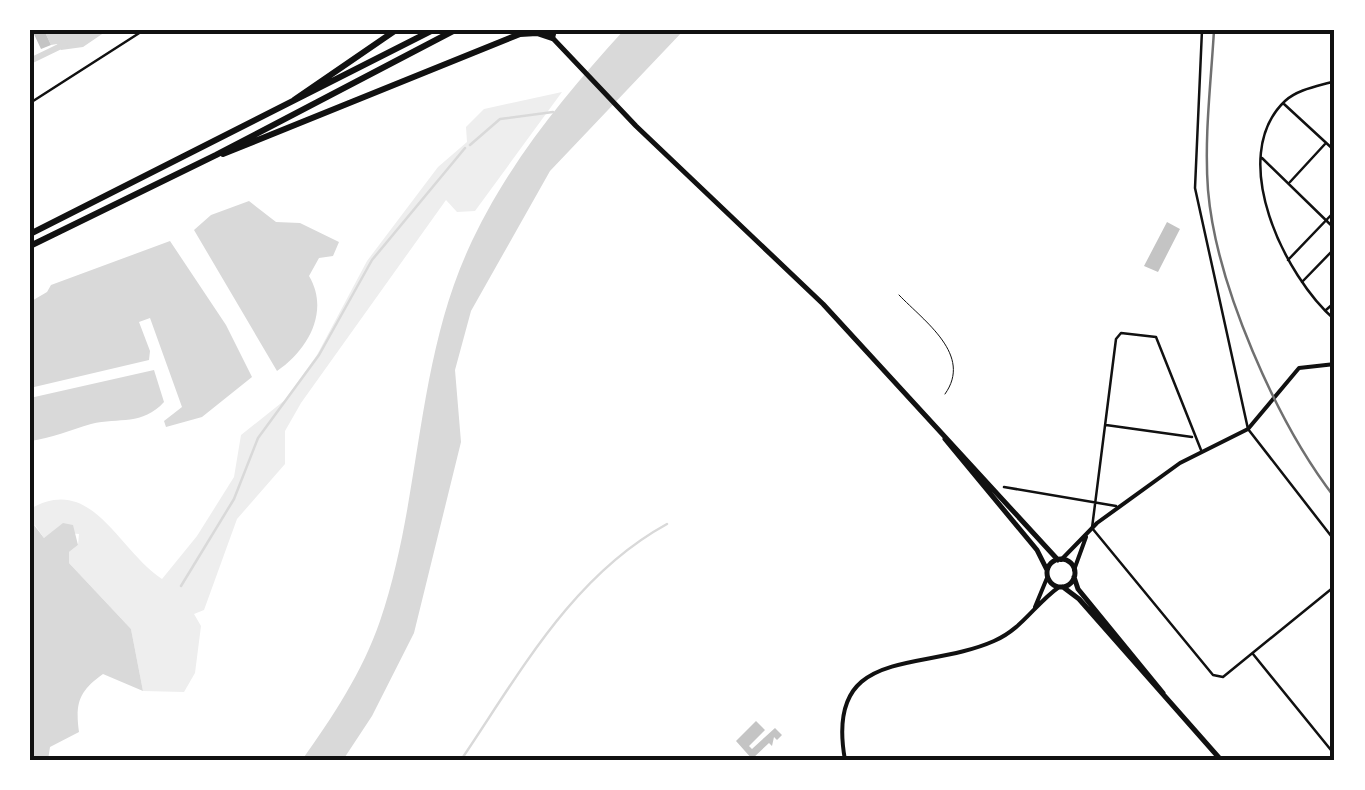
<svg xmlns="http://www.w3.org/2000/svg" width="1365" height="790" font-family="'Archivo Narrow',sans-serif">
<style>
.green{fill:#eee}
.water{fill:#d9d9d9}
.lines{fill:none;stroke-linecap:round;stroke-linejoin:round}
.stream{stroke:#d9d9d9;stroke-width:2.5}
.canal{stroke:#d9d9d9;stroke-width:6}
.building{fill:#c4c4c4}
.service{stroke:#111;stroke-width:1}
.minor{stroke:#111;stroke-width:2.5}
.secondary{stroke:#111;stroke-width:4}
.primary{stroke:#111;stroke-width:5}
.motorway{stroke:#111;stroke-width:6}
.rail{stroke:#707070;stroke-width:2.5}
.neatline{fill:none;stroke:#111;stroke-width:4}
</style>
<rect width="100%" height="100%" fill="#fff"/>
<path class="green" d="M562 92 475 211 457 212 446 200 301 403 285 431V464L237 519 204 610 194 614 201 626 195 673 184 692 143 691 131 629 69 563V552L78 545 79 534 57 532 44 538 35 525 30 527V509C92 473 117 549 162 579L197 536 234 477 241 435 285 400 317 355 367 261 438 167 467 142 466 127 484 109Z"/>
<path class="water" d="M44 30H108L83 47 61 50 57 44 51 45Z
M624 30H684L550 171 471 311 455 370 461 442 414 633 372 716 343 760H302C332 718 363 671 380 621 421 501 415 369 467 252 505 167 562 98 624 30Z
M249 201 276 222 300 223 339 242 333 256 319 258 309 276C330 311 308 350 277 371L194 230 211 215Z
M170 241 226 325 252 377 202 417 166 427 164 421 182 407 150 318 139 322 150 351 149 360 30 388V302L47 292 51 285Z
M154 370 164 402C142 426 120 417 91 424 71 430 51 438 30 441V398Z
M63 523 73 525 78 545 69 552V563L131 629 143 691 103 674C79 691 75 703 79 732L50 747 48 760H30V527L34 525 44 538Z"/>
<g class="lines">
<path class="stream" d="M470 145 500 119 553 112
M181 586 234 499 258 438 319 355 372 260 465 148
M461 760C520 673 572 576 667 524"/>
<path class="canal" d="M30 61 65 44"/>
</g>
<path class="building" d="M32 30H44L51 45 41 49Z
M1167 222 1180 229 1158 272 1144 266Z
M756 721 765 730 749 746 752 749 775 728 782 735 777 740 774 737 772 746 769 743 752 759 736 741Z"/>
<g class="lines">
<path class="service" d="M899 295C925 322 973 355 945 394"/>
<path class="minor" d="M1202 30 1195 188 1248 429 1335 541
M1335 81C1319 86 1298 89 1285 101 1226 157 1285 277 1335 320
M30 103 144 30
M1284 104 1335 151
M1262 158 1335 229
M1290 182 1325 144
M1288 260 1335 211
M1302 282 1335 248
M1326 310 1335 302
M1106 425 1192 437
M1201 450 1156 337 1121 333 1116 339 1092 528 1213 675 1223 677 1335 586
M1004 487 1116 506
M1253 654 1335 755"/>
<path class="secondary" d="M1061 560 1097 523 1180 463 1248 429 1299 368 1335 364
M1074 570 1086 537
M1035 607 1047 578
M845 760C824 644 922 673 994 641 1022 629 1035 604 1059 587"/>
<path class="primary" d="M545 30 636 126 823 304 1058 560
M945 439 1037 550 1047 570
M1047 573a14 14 0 1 1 28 0a14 14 0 1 1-28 0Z
M1074 577 1078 589 1163 693
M1063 587 1079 599 1221 760"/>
<path class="motorway" d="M294 100 396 30
M223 154 520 34 537 33 552 38 554 30
M30 234 433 30
M30 246 216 155 455 30"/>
<path class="rail" d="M1214 30C1211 83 1204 137 1208 190 1216 285 1277 423 1335 498"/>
</g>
<rect width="1365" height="790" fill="none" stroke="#ffffff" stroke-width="65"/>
<rect x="32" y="32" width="1300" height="726" class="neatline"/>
</svg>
